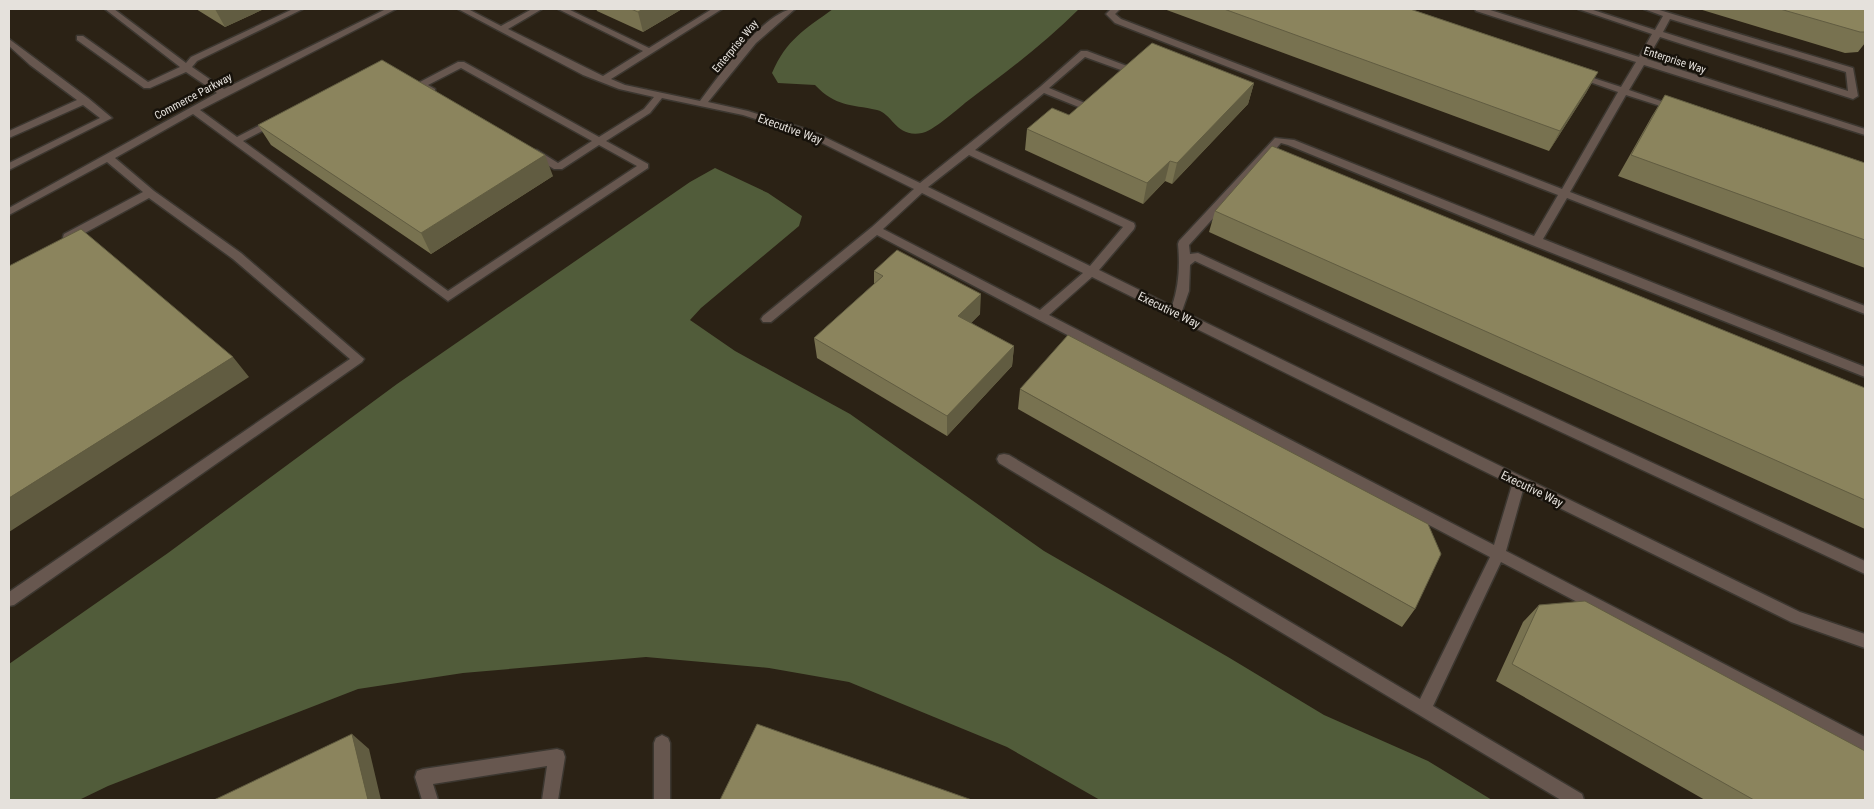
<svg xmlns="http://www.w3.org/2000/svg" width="1874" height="809" viewBox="0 0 1874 809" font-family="'Roboto Condensed',sans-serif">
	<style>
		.built { fill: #2b2215 }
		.water { fill: #515c3a }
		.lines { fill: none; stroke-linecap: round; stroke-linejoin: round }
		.minor-casing { stroke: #3c3730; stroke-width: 3 }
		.minor { fill: #67574f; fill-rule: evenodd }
		.wall { fill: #787250 }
		.shaded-wall { fill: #615c41 }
		.building { fill: #8b845d; stroke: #615c41 }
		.labels { text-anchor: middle; stroke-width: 5; stroke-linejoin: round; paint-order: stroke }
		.far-street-label { font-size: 11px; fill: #e5e1dc; stroke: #17120b }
		.street-label { font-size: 12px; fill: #e5e1dc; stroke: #17120b }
	</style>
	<rect width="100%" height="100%" fill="#211b14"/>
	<!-- built -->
	<path class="built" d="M9,9H1865V800H9Z"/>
	<!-- water -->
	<path class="water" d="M833,9H1079C1044,44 1005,73 965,103C957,110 931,132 922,133C896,138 893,114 877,110C850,104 836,107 815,85L778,83L772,73C787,39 804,30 833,9Z
		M715,168L768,193L802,216L799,226L701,308L690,320L735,351L850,414L1044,551L1228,657L1324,715L1428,761L1492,800H1100L1007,747L849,682L769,668L646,657L463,673L358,689L108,786L79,800H9V664L168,553L397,384L690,182Z"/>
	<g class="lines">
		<defs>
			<path id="minor" d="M105,9H114L186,63L191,57L293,9H303L197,61L192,67L224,89L386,9H396L200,110L237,137L272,119H278V123L243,141L448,291L637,166L599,145L562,169H554L529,154V150H537L558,163L592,141L461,68L428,85L435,89V93H429L418,87V83L458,62H464L599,137L644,109L654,97L619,89L583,75L458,9H468L501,26L532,9H542L508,29L603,76L643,51L558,9H568L649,48L712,9H722L611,79L625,85L700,101C718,77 765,9 795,9L756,43L708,102L748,111L812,131L920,183L1040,87L1081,51H1087L1135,69L1137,71L1132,74L1085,57L1049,88L1092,106V110H1086L1044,93L975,150L1134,223L1135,226L1134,229L1099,270L1172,306C1179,285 1180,266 1178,244L1179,241L1275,138L1294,140L1534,236L1558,195L1115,23L1106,14L1111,9H1120L1115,14L1121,19L1562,189L1618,92L1573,76L1578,73L1621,87L1636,62L1476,11L1475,9H1487L1639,57L1652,34L1578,9H1590L1655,30L1663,16L1644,9H1656L1853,68L1858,96L1853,99L1660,37L1647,59L1865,129V135L1644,65L1629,90L1681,108L1676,111L1626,95L1570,192L1865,306V314L1567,198L1543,239L1865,367V377L1532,245L1288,145L1281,143L1189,245L1190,254L1198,253L1865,561V574L1195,261L1190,265L1189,291L1182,311L1800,612L1865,634V648L1791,622L1523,490L1506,551L1865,737V753L1501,562L1433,706L1582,794L1584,800H1561L999,463L997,459L999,455L1004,454L1009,455L1420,699L1490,557L877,235L771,322H763L761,319L763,316L872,227L914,189L806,135L743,115L662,98L650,113L606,141L648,164V168L448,301L193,114L115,158L154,191L241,253L364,359L362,362L14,605L9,606V592L350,359L233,259L149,198L72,240H64L63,237L64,234L143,192L107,162L9,215V208L217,93L186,72L150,88H144L77,40V36H83L148,82L180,67ZM1670,19L1846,72L1848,91L1663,32ZM969,155L1123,227L1090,266L928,187ZM922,193L1083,273L1040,310L883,229ZM1092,277L1512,485L1494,545L1049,315Z
				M9,39L88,98L112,118L9,170V163L100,118L83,105L9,138V131L77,100L30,65L9,46Z
				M662,735L668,738L670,743V800H654V743L656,738Z
				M557,749L563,751L565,757L558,800H542L547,766L433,784L438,800H422L415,777L417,771L423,769Z"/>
		</defs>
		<!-- minor casing -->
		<use href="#minor" class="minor-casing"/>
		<!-- minor -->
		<use href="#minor" class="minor"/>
	</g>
	<!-- wall -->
	<path class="wall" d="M196,9H264L225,27Z
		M596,9H682L643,32L597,11Z
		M1164,9H1410L1598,72L1586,93L1549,151Z
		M1699,9H1865V43L1858,52L1845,53Z
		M1254,83L1248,104L1172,184L1165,181L1143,204L1025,150L1027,129L1069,115Z
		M1665,95L1865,163V268L1618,176L1652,116Z
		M258,125L553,176L431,254L271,145Z
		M1215,211L1865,388V529L1209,232Z
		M874,271L980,314L971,323L1014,346L1012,366L947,436L817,358L814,338L874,284Z
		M1020,389L1415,609L1402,627L1018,409Z
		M1539,605L1865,800H1705L1496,681L1523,622Z"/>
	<!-- shaded-wall -->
	<path class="shaded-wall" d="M215,9H264L225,27Z
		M643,9H682L643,32L638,12Z
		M1598,72L1586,93L1549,151L1560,131Z
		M1254,83L1248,104L1172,184L1177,163Z
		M545,155L553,176L431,254L421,233Z
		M1170,161L1165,181L1143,204L1147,183Z
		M981,294L980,314L958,336V316Z
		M1014,346L1012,366L947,436V416Z
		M233,357L249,377L9,532V498Z
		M352,734L369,749L381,800H368Z"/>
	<!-- building -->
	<path class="building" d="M631,9H643L638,12Z
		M1224,9H1410L1598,72L1560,131Z
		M1780,9H1865V32H1860Z
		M1152,43L1254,83L1177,163L1170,161L1147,183L1027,129L1052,108L1069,115Z
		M382,60L545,155L421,233L258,125Z
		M1665,95L1865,163V240L1631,155Z
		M1272,146L1865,388V500L1215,211Z
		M81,229L233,357L9,498V266Z
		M897,250L981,294L958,316L1014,346L947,416L814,338L883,276L874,271Z
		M1068,335L1428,524L1441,554L1415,609L1020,389Z
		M1585,601L1865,751V800H1754L1512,664L1539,605Z
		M757,724L972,800H720Z
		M352,734L368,800H214Z"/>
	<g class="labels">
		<!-- far-street labels -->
		<g class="far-street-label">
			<text transform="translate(735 46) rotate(-50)" y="4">Enterprise Way</text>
			<text transform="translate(1675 60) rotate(18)" y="4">Enterprise Way</text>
			<text transform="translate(193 96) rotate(-28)" y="4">Commerce Parkway</text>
		</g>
		<!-- street labels -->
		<g class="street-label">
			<text transform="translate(790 129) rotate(20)" y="4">Executive Way</text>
			<text transform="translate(1169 310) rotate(26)" y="4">Executive Way</text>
			<text transform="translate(1532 489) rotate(26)" y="4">Executive Way</text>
		</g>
	</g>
	<!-- border -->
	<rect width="1874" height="809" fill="none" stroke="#e5e1dc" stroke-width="20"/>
</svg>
